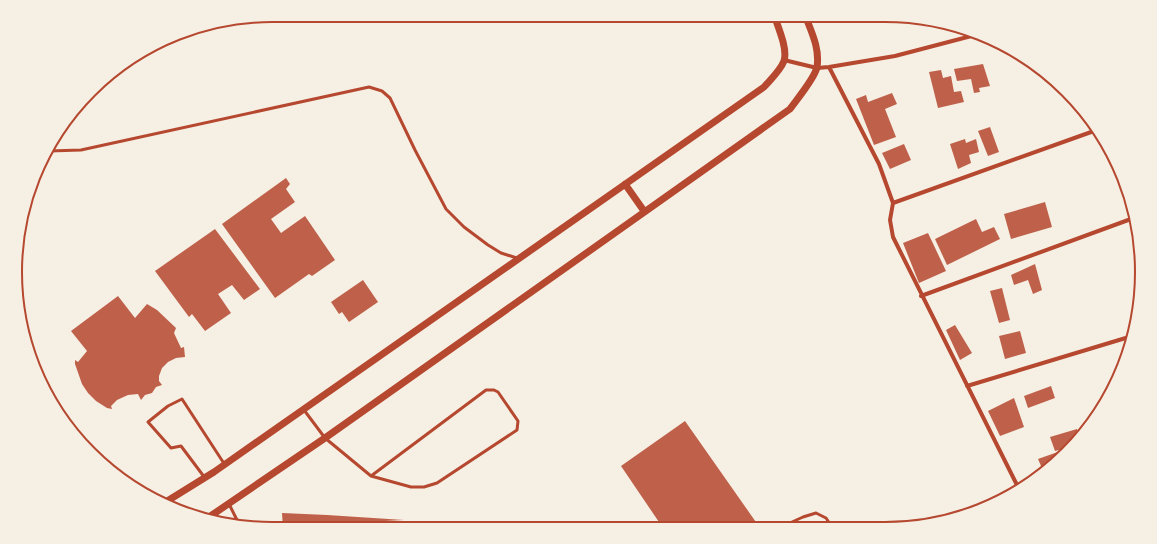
<svg xmlns="http://www.w3.org/2000/svg" width="1157" height="544" viewBox="0 0 1157 544" font-family="Rubik,sans-serif">
	<style>
		.building { fill: #bf614a }
		.lines { fill: none; stroke-linecap: round; stroke-linejoin: round }
		.service { stroke: #b5482f; stroke-width: 3 }
		.minor { stroke: #b5482f; stroke-width: 4 }
		.tertiary { stroke: #b5482f; stroke-width: 7 }
		.rim { fill: none; stroke: #b5482f; stroke-width: 2 }
	</style>
	<rect width="100%" height="100%" fill="#f6efe4"/>
	<!-- building -->
	<path class="building" d="M983,64L990,86L979,88L980,92L974,93L971,79L957,81L954,69Z
		M941,70L943,78L951,76L954,92L961,91L964,102L938,108L929,72Z
		M892,93L897,104L885,109L896,137L874,145L856,99L866,95L868,102Z
		M990,127L999,152L988,156L978,131Z
		M965,139L966,143L976,139L979,152L969,155L971,163L958,169L950,144Z
		M904,144L911,160L890,169L882,153Z
		M286,178L290,184L286,189L295,202L271,219L281,233L305,216L335,260L312,276L309,274L275,298L222,224Z
		M1045,202L1052,227L1011,239L1004,214Z
		M976,219L982,232L994,227L1000,239L947,265L935,239Z
		M215,229L260,289L244,300L232,285L218,294L231,313L205,331L192,314L189,317L155,271Z
		M928,233L946,271L919,283L903,243Z
		M1035,264L1042,290L1033,294L1028,280L1014,285L1011,275Z
		M363,280L378,302L349,322L342,312L339,314L331,302Z
		M1002,288L1010,320L999,323L990,291Z
		M118,296L135,318L147,304L157,310L176,328L174,333L181,348L184,347L185,357L176,358L168,362L162,368L159,376V381L162,385L156,387L152,393L145,395L141,400L138,394L128,395L117,400L111,406L112,409L107,408L96,401L88,393L82,384L75,364V360L78,362L87,351L71,331Z
		M955,325L972,353L960,360L946,330Z
		M1020,331L1026,353L1005,359L999,336Z
		M1051,386L1055,398L1028,408L1024,396Z
		M1014,398L1024,427L1000,436L988,411Z
		M685,421L758,525L755,527L663,528L621,466Z
		M1077,429L1080,438L1071,447L1055,451L1050,437Z
		M1069,448L1044,473L1038,459Z
		M282,513L327,515L404,520L328,524V529H283Z"/>
	<g class="lines">
		<!-- service -->
		<path class="service" d="M49,151L81,150L369,87L382,91L390,98L415,150L446,209L464,227L488,245L501,253L517,258
			M304,410L325,438L371,476L411,487H424L437,483L517,430L518,421L498,392L494,390H486L371,476
			M205,478L181,446L171,448L148,422L168,406L182,399L225,465
			M229,504L238,522
			M781,527L803,517L816,513L826,518L832,527"/>
		<!-- minor -->
		<path class="minor" d="M784,60L817,68L829,67L895,56L979,34
			M829,67L879,164L893,203L890,220L893,237L1019,489
			M893,203L1094,131
			M921,296L1131,219
			M967,386L1129,337"/>
		<!-- tertiary -->
		<path class="tertiary" d="M625,184L644,211
			M164,503L214,472L764,87C771,79 780,71 784,61C788,49 778,27 774,15
			M209,517L325,438L790,109C797,99 815,78 817,67C820,48 811,31 805,15"/>
	</g>
	<!-- crop -->
	<path d="M0 0H1157V544H0ZM272 22H885A250 250 0 0 1 1135 272V272A250 250 0 0 1 885 522H272A250 250 0 0 1 22 272V272A250 250 0 0 1 272 22Z" fill="#f6efe4" fill-rule="evenodd"/>
	<path class="rim" d="M272 22H885A250 250 0 0 1 1135 272V272A250 250 0 0 1 885 522H272A250 250 0 0 1 22 272V272A250 250 0 0 1 272 22Z"/>
</svg>
